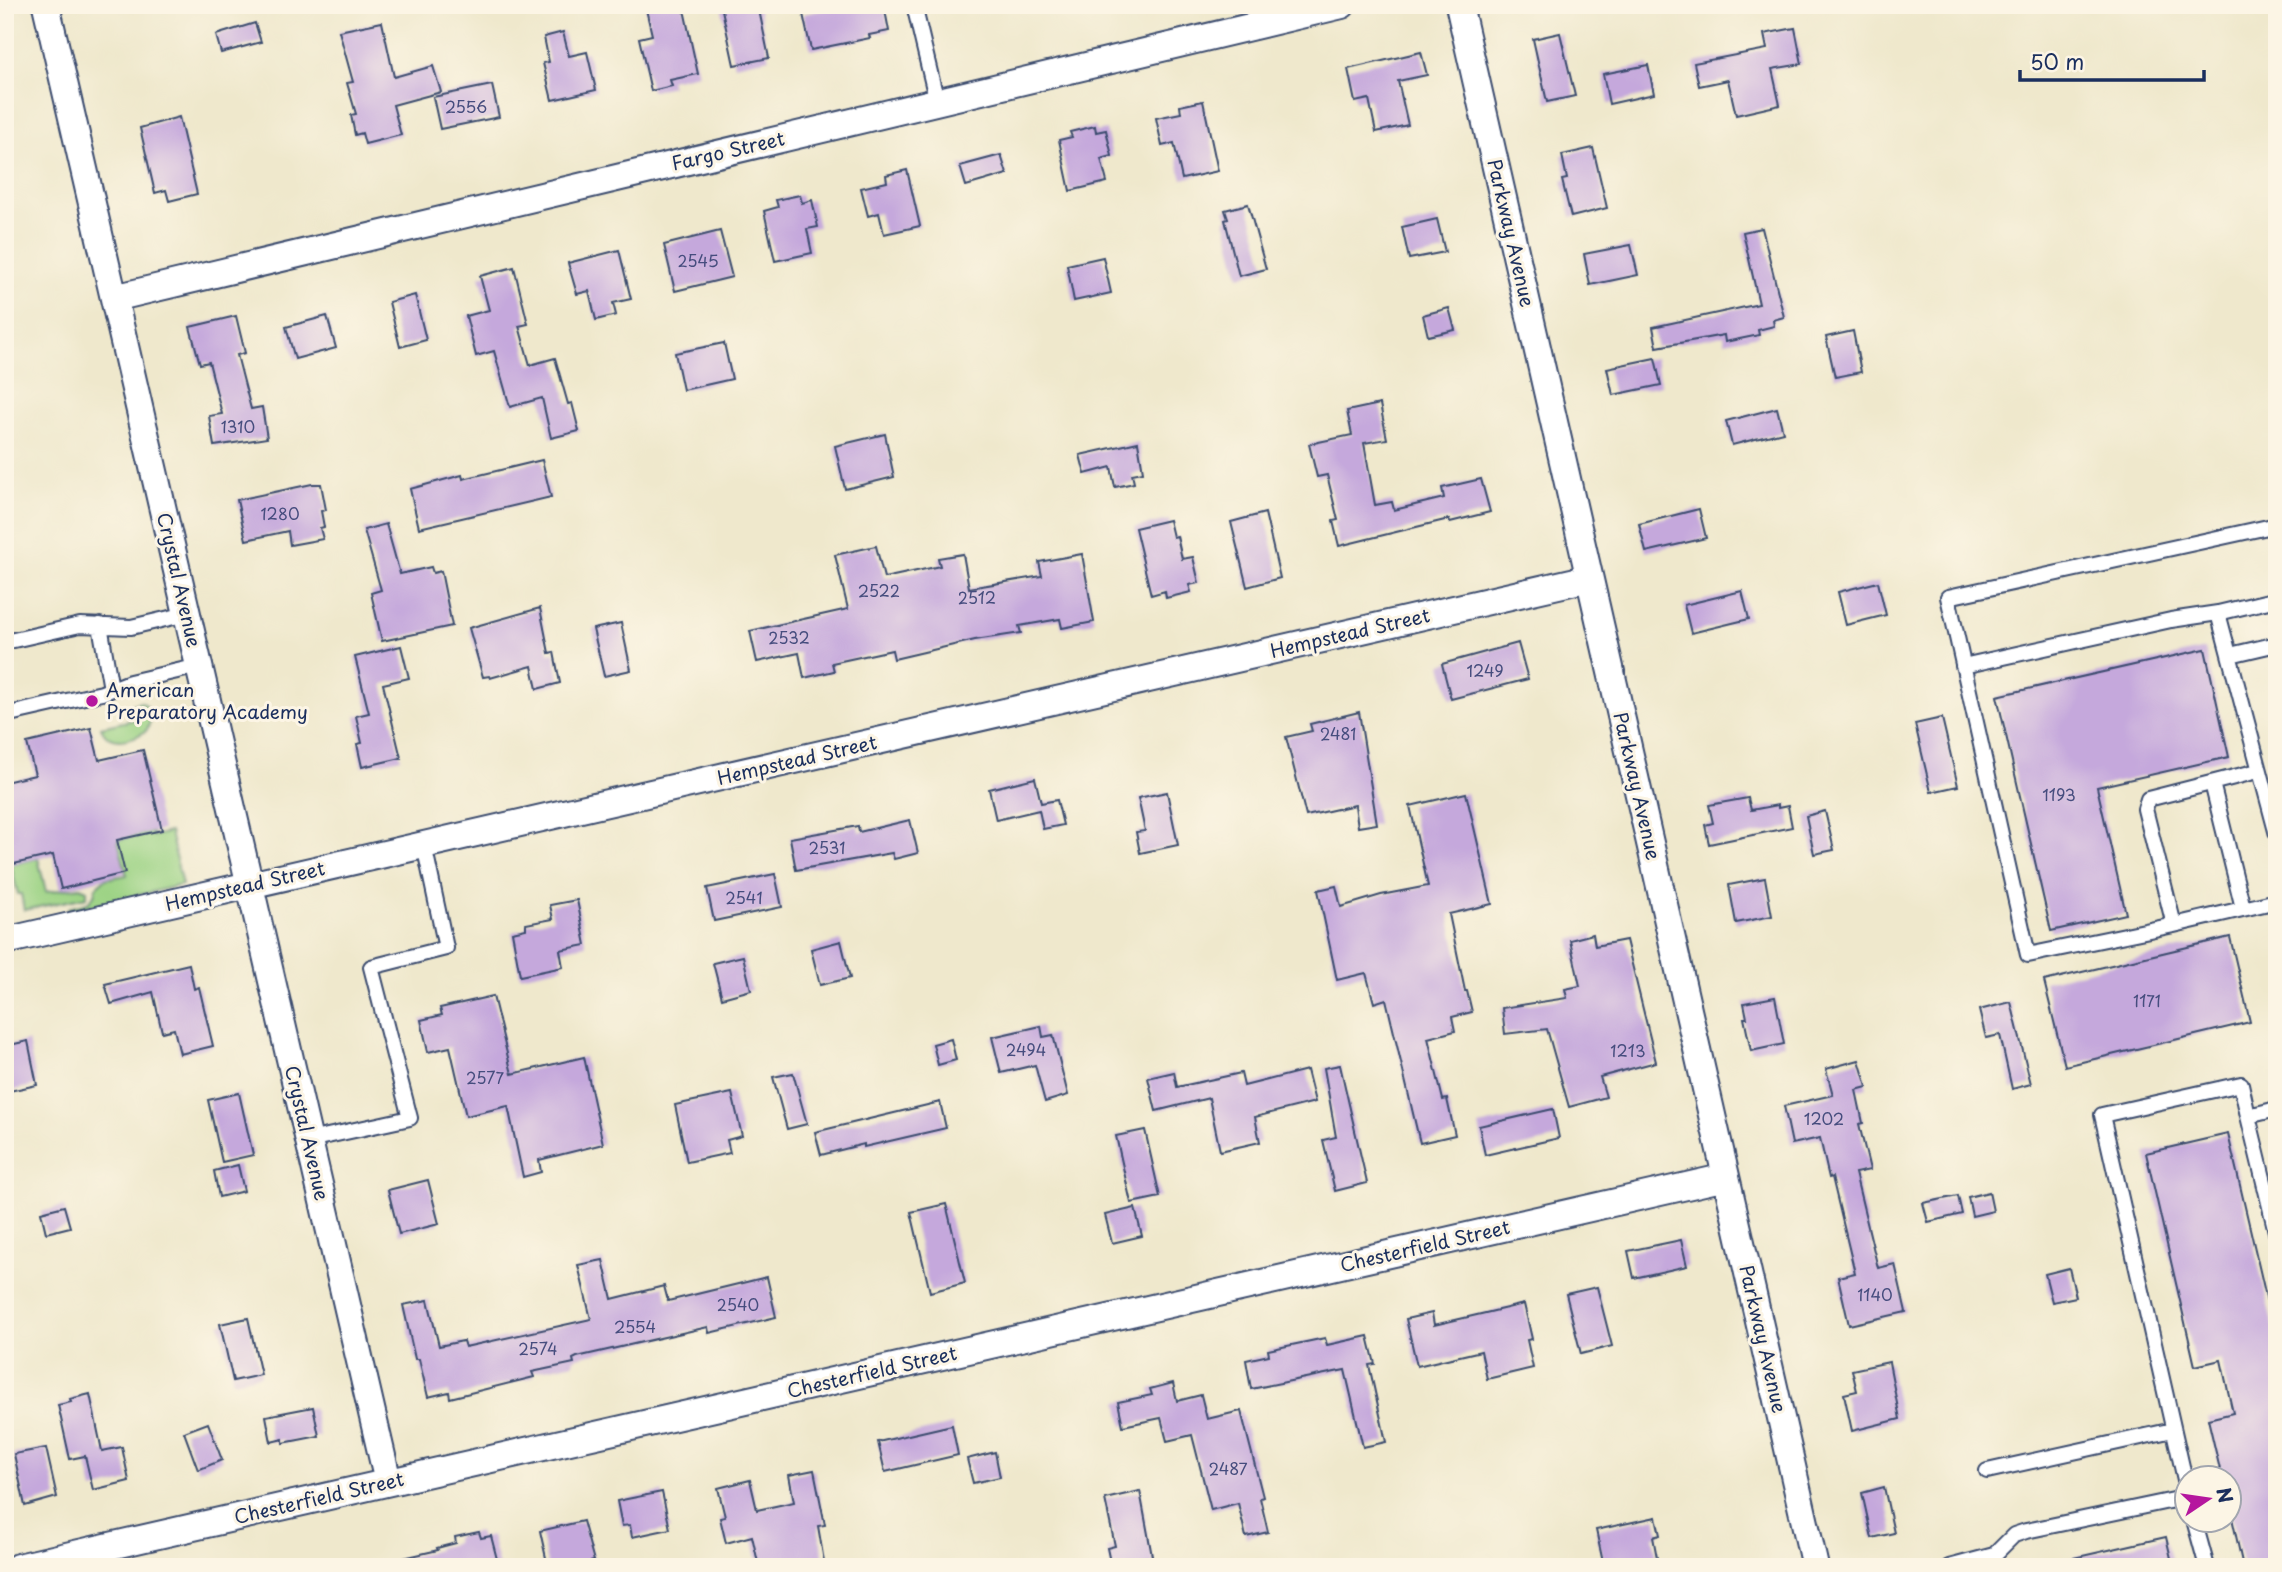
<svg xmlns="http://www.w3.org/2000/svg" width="2282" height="1572" viewBox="0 0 2282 1572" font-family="'Playpen Sans',sans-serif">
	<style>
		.green { fill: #9dd385; stroke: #5c8172; stroke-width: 2 }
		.building { fill: #c5a8dc }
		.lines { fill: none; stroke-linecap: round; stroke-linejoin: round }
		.service-casing { stroke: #3b4b6e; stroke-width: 18 }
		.minor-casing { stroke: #3b4b6e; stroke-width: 30 }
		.service { stroke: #fff; stroke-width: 14 }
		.minor { stroke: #fff; stroke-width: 26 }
		.poi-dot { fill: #b5179e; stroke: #fcf5e5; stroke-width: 2.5 }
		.labels { text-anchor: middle; stroke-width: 6; stroke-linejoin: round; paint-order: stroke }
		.number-label { font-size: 16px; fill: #464d7e }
		.street-label { font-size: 19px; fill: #1b2f5e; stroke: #fcf5e5 }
		.poi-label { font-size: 19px; fill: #1b2f5e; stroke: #fcf5e5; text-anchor: start }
	</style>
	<rect width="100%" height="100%" fill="#fcf5e5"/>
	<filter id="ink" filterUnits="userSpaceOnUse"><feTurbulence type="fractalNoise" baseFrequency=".0143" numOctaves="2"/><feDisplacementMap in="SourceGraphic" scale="14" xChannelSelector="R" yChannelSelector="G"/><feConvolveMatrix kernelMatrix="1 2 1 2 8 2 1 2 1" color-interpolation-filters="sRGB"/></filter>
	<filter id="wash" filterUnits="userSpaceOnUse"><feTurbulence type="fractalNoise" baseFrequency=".00686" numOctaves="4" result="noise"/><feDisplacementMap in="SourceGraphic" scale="28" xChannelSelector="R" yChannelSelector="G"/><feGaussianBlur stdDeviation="1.57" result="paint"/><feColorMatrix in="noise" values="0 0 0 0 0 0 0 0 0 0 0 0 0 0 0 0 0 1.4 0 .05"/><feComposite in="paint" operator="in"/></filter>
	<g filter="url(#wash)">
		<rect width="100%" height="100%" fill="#efe8cc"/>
		<!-- green -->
		<path class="green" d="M141,702C153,708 152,721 146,731C132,740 109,747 101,727L137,719L133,704Z
			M152,832L153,836L170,832L182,885L69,911L68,908L88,903L94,895L96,887L105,879L127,875L117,840Z
			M38,858L46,892L80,887L87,890V897L24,910L21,894H18L11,865Z"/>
		<g id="blocks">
			<!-- building -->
			<path class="building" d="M645,5H683L698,74L670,80L672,86L651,91L639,38L652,35Z
				M721,5H758L769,58L734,65Z
				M847,5H884L889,31L869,35L870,38L811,50L803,14Z
				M382,22L394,77L433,66L441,92L393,105L401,135L365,144L362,133L355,135L351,115L356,114L347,83L353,82L339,31Z
				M255,23L261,42L221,53L216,35Z
				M1795,28L1802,64L1772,69L1780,105L1736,115L1728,80L1699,86L1694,63L1767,49L1764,34Z
				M563,32L569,56L587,52L596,90L552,100L543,63L549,62L544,37Z
				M1560,33L1575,96L1547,102L1533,39Z
				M1421,52L1427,75L1398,81L1408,125L1376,132L1369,99L1355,102L1348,69Z
				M1648,65L1654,94L1609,104L1603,74Z
				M492,85L499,117L440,129L433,97Z
				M1203,101L1218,171L1182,179L1174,143L1162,146L1156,118L1181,113L1180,106Z
				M179,117L197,194L169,201L166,190L155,193L140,128Z
				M1095,126L1096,132L1106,130L1112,156L1101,159L1107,182L1070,191L1059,140L1072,137L1070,132Z
				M1593,148L1607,208L1571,217L1562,180L1567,179L1562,155Z
				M1001,155L1007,174L966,186L960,166Z
				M907,170L920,226L884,234L879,213L868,216L861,188L887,182L886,175Z
				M800,195L802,203L812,200L818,227L807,229L812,253L775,261L764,211L778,207L776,200Z
				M1248,204L1266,269L1239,276L1225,220L1228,219L1225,210Z
				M1437,219L1445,252L1409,259L1402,227Z
				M1762,228L1784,317L1773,320L1774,326L1758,330L1759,335L1725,342L1724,335L1657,347L1653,327L1759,304L1743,232Z
				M720,231L732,277L675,291L664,245Z
				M1631,245L1638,275L1590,285L1584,254Z
				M619,250L631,299L613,303L616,315L596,320L589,291L577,294L568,263Z
				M1103,257L1111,293L1074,301L1067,265Z
				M514,267L528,324L519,326L530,365L555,358L568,404L572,403L579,431L551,438L542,398L510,407L494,351L476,356L466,316L489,310L480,276Z
				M415,295L426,340L400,347L389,302Z
				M1449,308L1455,330L1428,336L1423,315Z
				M236,316L245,353L237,355L251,409L262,407L267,438L214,446L209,416L222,414L209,362L200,364L190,327Z
				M327,316L336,348L295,359L286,327Z
				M1853,331L1861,372L1835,377L1826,337Z
				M724,343L732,379L683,390L675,353Z
				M1655,358L1661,385L1613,395L1607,368Z
				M1380,404L1387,439L1364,443L1375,505L1392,502L1394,510L1444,498L1442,488L1481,479L1490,512L1450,522L1449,519L1339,546L1333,521L1338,520L1327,475L1317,477L1309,444L1352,435L1347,411Z
				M1777,408L1783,432L1732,445L1726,421Z
				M885,434L894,477L845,489L835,446Z
				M1138,442L1143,472L1132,474L1134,483L1115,487L1111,467L1085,474L1080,455Z
				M542,460L551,497L419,528L410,489L462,475L463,479Z
				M312,484H321L326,510L321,511L324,527L320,528L323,539L290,545L288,531L246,540L237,500Z
				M1699,509L1706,538L1646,552L1639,524Z
				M1265,513L1280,578L1247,587L1231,522Z
				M1169,520L1173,537L1177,536L1182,559L1193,557L1199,583L1189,585L1191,592L1166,598L1165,591L1151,595L1135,528Z
				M386,524L400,574L431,567L433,573L441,571L452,626L382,641L371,593L381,590L364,530Z
				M876,546L884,578L940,566L938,558L963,554L969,588L1042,576L1039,562L1082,554L1094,622L1062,628L1060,619L1019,626L1021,633L975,640L894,659L892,650L832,663L834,671L804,678L799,653L757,662L750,631L848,609L835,555Z
				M1878,582L1886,615L1846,625L1838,592Z
				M1742,591L1749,619L1691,633L1684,605Z
				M540,608L549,653L554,652L560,683L537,689L532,666L490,678L489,676L483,677L469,628Z
				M621,623L631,670L604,676L593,629Z
				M1518,643L1528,679L1451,699L1442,664Z
				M401,646L409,678L383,684L401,758L362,767L357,744L362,743L356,716L369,713L355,657Z
				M2205,649L2229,757L2097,787L2126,914L2051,931L1997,696Z
				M1359,712L1377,824L1358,827L1355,805L1306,816L1286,737L1312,731L1310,724Z
				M1942,718L1958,786L1931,792L1915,724Z
				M91,728L99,760L143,750L162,830L117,840L125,873L61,889L53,855L5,866V782L35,775L27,743Z
				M1035,778L1041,803L1057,800L1063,825L1043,829L1039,810L996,820L989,789Z
				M1167,792L1178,845L1140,853L1136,832L1145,831L1138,798Z
				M1466,793L1492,904L1449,914L1465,991H1467L1472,1012L1452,1017L1455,1031L1428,1038L1443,1100L1447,1099L1455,1135L1420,1143L1386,999L1374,1003L1366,973L1337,980L1318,890L1336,886L1341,907L1381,895L1428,886L1410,806Z
				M1748,798L1751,810L1778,805V808L1788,806L1792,827L1709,844L1705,825L1713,823L1709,805Z
				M1825,811L1834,850L1814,854L1806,816Z
				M910,820L918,853L894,859L892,853L796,870L790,838L858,826L859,832Z
				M775,874L782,907L714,921L707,888Z
				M1765,878L1772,916L1736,923L1729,885Z
				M577,900L586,945L560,950L563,967L520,976L512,932L526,929V924L553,919L550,905Z
				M1593,934L1595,946L1626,940L1656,1062L1600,1077L1606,1097L1569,1107L1547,1029L1505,1034L1502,1008L1567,998L1565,989L1580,986L1570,940Z
				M2230,937L2250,1022L2065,1066L2044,981Z
				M841,941L850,978L820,985L811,949Z
				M743,956L751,990L722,998L713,963Z
				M189,964L194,989L199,987L213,1046L180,1054L174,1029L162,1032L153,992L111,1004L105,984Z
				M493,996L512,1074L584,1057L603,1144L539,1160L541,1172L523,1177L508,1106L466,1116L450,1047L428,1052L421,1020L442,1015L440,1008Z
				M1775,997L1784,1044L1751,1051L1744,1018H1747L1744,1003Z
				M2011,1002L2031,1084L2012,1089L2000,1035L1986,1038L1979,1010Z
				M1041,1026L1043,1037L1053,1035L1068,1095L1045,1102L1035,1065L1001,1073L992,1037Z
				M951,1039L956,1060L938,1065L933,1044Z
				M28,1041L37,1085L5,1092V1046Z
				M1859,1060L1867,1087L1856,1090L1863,1123L1859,1124L1870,1170L1855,1173L1878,1268L1895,1264L1906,1312L1849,1325L1838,1277L1855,1273L1832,1177L1829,1178L1820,1138L1792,1144L1784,1106L1833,1095L1826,1069Z
				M1340,1065L1367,1183L1335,1191L1323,1140L1336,1137L1324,1068Z
				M1307,1070L1315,1102L1255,1117L1260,1142L1220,1151L1209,1098L1156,1111L1148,1078L1174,1072L1177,1087L1241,1073L1244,1086Z
				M793,1073L807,1124L787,1129L773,1077Z
				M239,1093L253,1155L222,1162L208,1100Z
				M732,1093L742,1136L727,1140L730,1153L687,1162L675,1105Z
				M940,1102L946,1128L864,1147V1144L821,1155L815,1132Z
				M1553,1109L1559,1138L1485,1155L1479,1126Z
				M1145,1130L1160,1197L1131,1203L1116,1136Z
				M2228,1134L2277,1344V1567H2243L2230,1509V1478H2222L2208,1419L2233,1413L2221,1360L2195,1366L2146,1153Z
				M238,1165L244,1191L219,1197L214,1171Z
				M428,1180L439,1224L399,1234L388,1190Z
				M1989,1192L1993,1211L1972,1216L1968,1197Z
				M1958,1196L1962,1214L1928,1222L1923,1203Z
				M946,1204L965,1283L930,1292L911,1212Z
				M64,1206L70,1227L46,1233L41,1212Z
				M1135,1208L1142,1236L1112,1243L1105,1215Z
				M1681,1240L1687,1266L1634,1278L1628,1251Z
				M603,1260L612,1299L664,1286L668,1301L767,1277L776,1317L709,1333L708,1327L577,1357L573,1359L574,1363L532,1372L534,1377L450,1398L449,1392L428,1397L419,1359H415L403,1305L428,1300L439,1346L463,1341L465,1347L591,1319L578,1265Z
				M2069,1268L2076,1297L2052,1302L2045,1274Z
				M1597,1287L1612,1346L1581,1354L1566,1294Z
				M1524,1304L1532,1339L1527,1340L1533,1368L1487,1379L1481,1351L1417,1366L1406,1319L1432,1313L1434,1325Z
				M248,1318L261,1375L233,1381L220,1324Z
				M1368,1336L1375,1364L1369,1365L1386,1442L1363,1447L1345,1370L1251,1389L1246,1360L1269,1355L1268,1350L1325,1338L1327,1345Z
				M1889,1362L1900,1419L1852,1431L1844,1394L1857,1391L1852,1370Z
				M1173,1383L1177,1401L1201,1395L1207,1419L1241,1411L1263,1497L1260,1498L1268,1532L1246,1537L1238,1503L1211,1510L1192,1435L1167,1441L1161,1418L1123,1426L1118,1402L1152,1395L1150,1389Z
				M90,1394L102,1451L122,1447L129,1481L93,1490L85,1456L70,1459L58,1405L71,1402L70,1399Z
				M313,1407L319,1436L283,1443V1439L271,1442L266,1416Z
				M208,1423L222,1460L198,1470L184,1432Z
				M952,1425L958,1455L885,1472L878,1442Z
				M46,1448L57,1497L25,1506L14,1454Z
				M995,1452L1000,1477L973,1483L967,1459Z
				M814,1470L825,1525L818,1526L825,1567H759L752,1536L726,1543L720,1518L725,1517L718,1488L750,1480L757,1510L794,1502L789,1475Z
				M1884,1487L1894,1533L1872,1538L1862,1493Z
				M1140,1491L1154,1567H1111L1107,1548L1115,1546L1105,1499Z
				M662,1492L670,1529L632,1537L630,1525L622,1526L617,1501Z
				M1656,1517L1660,1535L1653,1537L1658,1563L1641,1567H1604L1596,1530Z
				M583,1521L594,1561L570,1567H548L540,1531Z
				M479,1532L481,1538L491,1536L499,1567H400L399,1559L438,1550L437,1548L456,1543L455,1537Z
				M2166,1537L2173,1567H2070L2069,1559Z"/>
		</g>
	</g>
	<g filter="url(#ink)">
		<use href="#blocks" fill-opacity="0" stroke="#3b4b6e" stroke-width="2"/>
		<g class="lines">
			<defs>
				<path id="service" d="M914,5L937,102
					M2277,599L2218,613L2277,835
					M100,625L111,689
					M5,642L80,625L131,627L187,614
					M2230,655L2277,644
					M1963,666L2171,620L2218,613
					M5,715L102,693L130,682L199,666
					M2258,771L2148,799L2145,809L2174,925L2277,901
					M2212,783L2243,908
					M2174,925L2028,955L1948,597L2277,525
					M2277,1109L2248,1116L2277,1236
					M309,1140L410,1118L371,967L446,948L424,845
					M1987,1471L2173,1430
					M2188,1493L2102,1115L2241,1084L2248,1116
					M2194,1520L2207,1567
					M1949,1567L1994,1555L2014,1535L2026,1531L2188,1497"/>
				<path id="minor" d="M46,5L388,1482
					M1459,5L1815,1567
					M114,298L1342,5
					M5,941L1589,578
					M18,1567L1726,1177"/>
			</defs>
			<!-- service casing -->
			<use href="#service" class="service-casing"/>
			<!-- minor casing -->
			<use href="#minor" class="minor-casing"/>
			<!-- service -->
			<use href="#service" class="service"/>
			<!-- minor -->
			<use href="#minor" class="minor"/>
		</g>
	</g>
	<!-- markers -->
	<circle class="poi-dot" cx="92" cy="701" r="7"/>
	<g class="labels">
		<!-- number labels -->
		<g class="number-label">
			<text x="466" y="113">2556</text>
			<text x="698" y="267">2545</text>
			<text x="238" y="433">1310</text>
			<text x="280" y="520">1280</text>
			<text x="879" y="597">2522</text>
			<text x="977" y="604">2512</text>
			<text x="789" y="644">2532</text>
			<text x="1485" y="677">1249</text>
			<text x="1338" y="740">2481</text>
			<text x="2059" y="801">1193</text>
			<text x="827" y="854">2531</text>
			<text x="744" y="904">2541</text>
			<text x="2147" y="1007">1171</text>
			<text x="1026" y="1056">2494</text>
			<text x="1628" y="1057">1213</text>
			<text x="485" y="1084">2577</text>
			<text x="1824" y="1125">1202</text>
			<text x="1875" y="1301">1140</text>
			<text x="738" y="1311">2540</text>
			<text x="635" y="1333">2554</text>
			<text x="538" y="1355">2574</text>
			<text x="1228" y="1475">2487</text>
		</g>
		<!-- street labels -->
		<g class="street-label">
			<text transform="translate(728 151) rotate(-13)" y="7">Fargo Street</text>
			<text transform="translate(1511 233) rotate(77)" y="7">Parkway Avenue</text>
			<text transform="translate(179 580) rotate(77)" y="7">Crystal Avenue</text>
			<text transform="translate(1350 633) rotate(-13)" y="7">Hempstead Street</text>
			<text transform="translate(797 760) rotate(-13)" y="7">Hempstead Street</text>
			<text transform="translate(1637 786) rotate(77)" y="7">Parkway Avenue</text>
			<text transform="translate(245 886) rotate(-13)" y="7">Hempstead Street</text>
			<text transform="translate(307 1133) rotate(77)" y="7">Crystal Avenue</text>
			<text transform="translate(1425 1246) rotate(-13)" y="7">Chesterfield Street</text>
			<text transform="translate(1763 1339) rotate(77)" y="7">Parkway Avenue</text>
			<text transform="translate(872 1372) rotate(-13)" y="7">Chesterfield Street</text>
			<text transform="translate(319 1498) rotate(-13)" y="7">Chesterfield Street</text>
		</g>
		<!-- poi labels -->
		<g class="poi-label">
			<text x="106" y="697">American<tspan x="106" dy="22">Preparatory Academy</tspan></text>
		</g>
	</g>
	<!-- margin -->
	<rect width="2282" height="1572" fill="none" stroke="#fcf5e5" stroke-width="28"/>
	<!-- north arrow -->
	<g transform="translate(2208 1499) rotate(77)"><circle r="33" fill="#fcf5e5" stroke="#a2a6af" stroke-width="2"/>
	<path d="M0-5L12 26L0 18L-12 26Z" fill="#b5179e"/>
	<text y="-10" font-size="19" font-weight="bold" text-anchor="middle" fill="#1b2f5e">N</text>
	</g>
	<!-- scale -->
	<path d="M2020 70v10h184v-10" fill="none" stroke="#1b2f5e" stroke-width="3.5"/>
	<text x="2030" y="70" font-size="21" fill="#1b2f5e" stroke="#fcf5e5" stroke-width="5" paint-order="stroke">50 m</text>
</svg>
